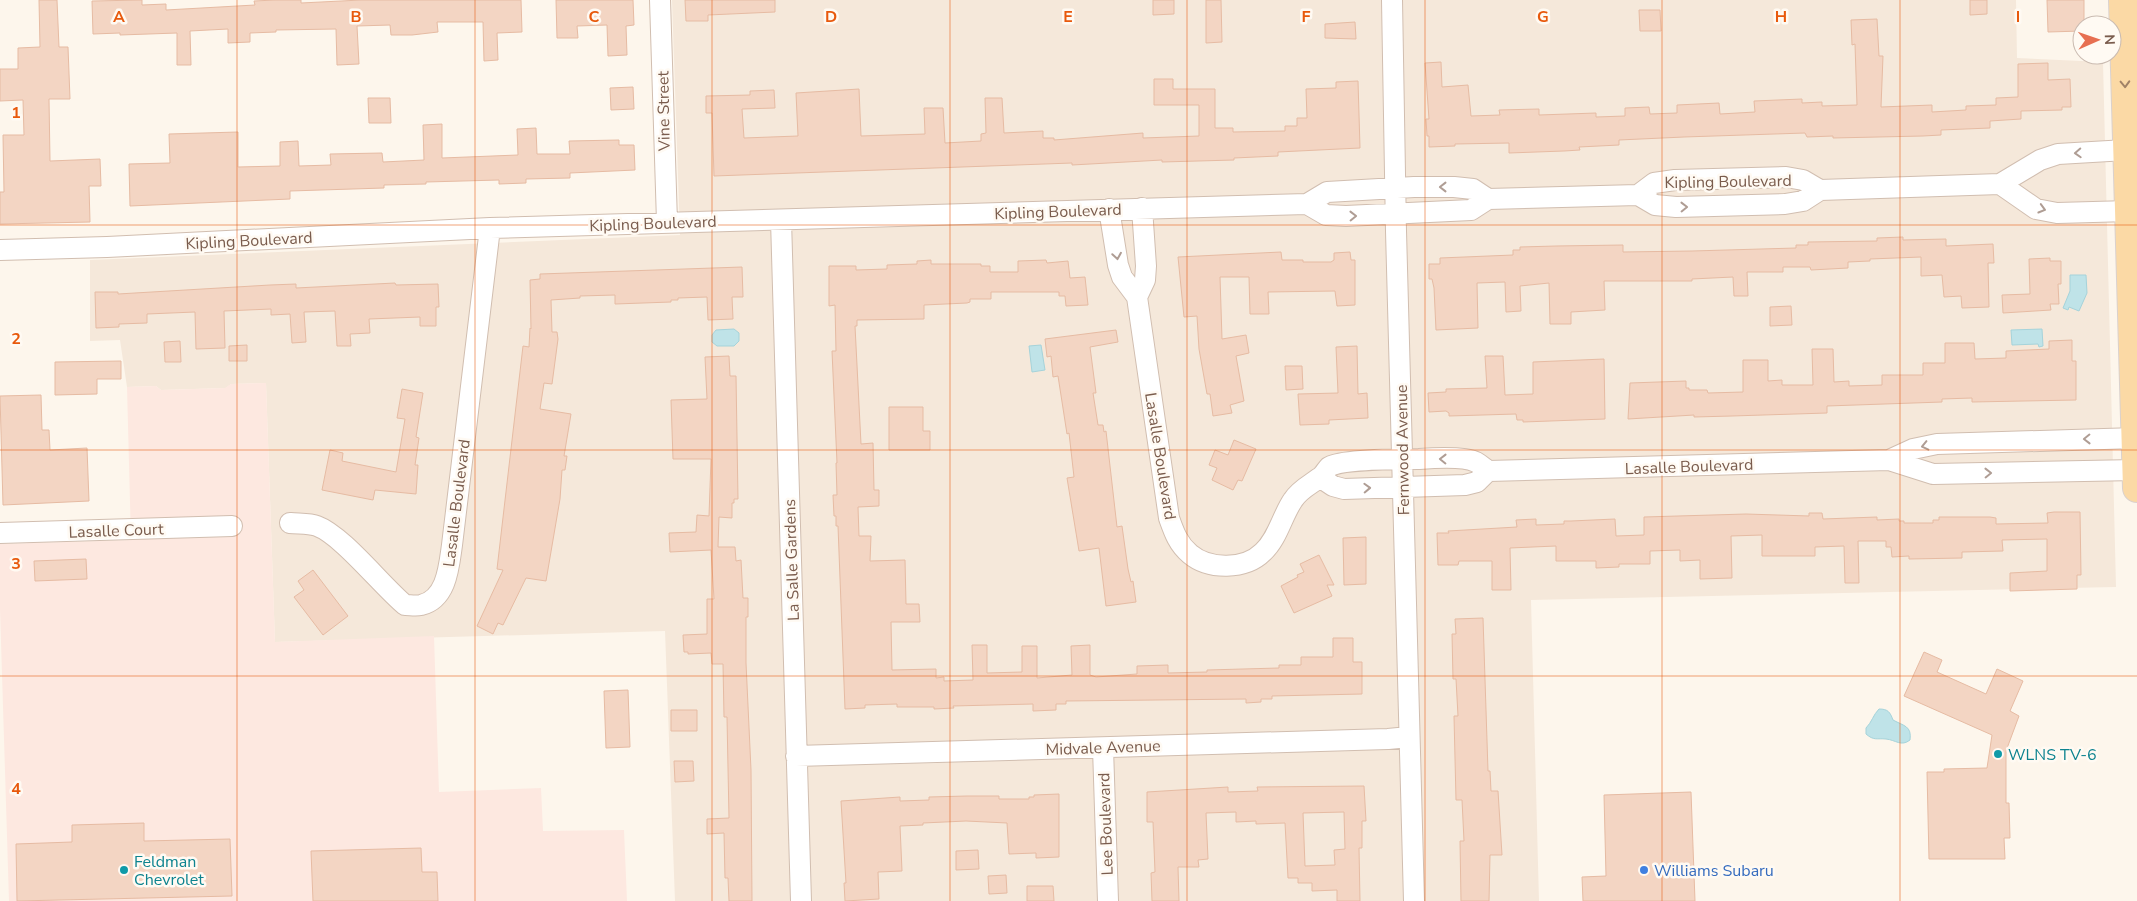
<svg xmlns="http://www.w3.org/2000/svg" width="2137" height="901" viewBox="0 0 2137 901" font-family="'Nunito Sans',sans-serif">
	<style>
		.residential { fill: #f5e8da }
		.commercial { fill: #fde8e0 }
		.water { fill: #bfe3e8; stroke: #a5d3da }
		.building { fill: #f3d5c3; stroke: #e6bba3; fill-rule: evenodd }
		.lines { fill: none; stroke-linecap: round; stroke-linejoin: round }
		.street-casing { stroke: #d1beb0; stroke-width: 22 }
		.primary-casing { stroke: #dad1cd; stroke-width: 30 }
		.street { stroke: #fff; stroke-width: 20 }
		.primary { stroke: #fbd9a5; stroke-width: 28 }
		.oneway { stroke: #a18267 }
		.oneway2 { stroke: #af9d94 }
		.grid { fill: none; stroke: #e8590c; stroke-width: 1; stroke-opacity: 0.55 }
		.culture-dot { fill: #0f9aa8; stroke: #fffaf3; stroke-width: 2 }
		.shop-dot { fill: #3f7fe0; stroke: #fffaf3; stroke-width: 2 }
		.labels { text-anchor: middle; stroke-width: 5; stroke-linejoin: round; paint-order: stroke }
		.street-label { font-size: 16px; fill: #7a5c4d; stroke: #fffaf3 }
		.culture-label { font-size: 16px; fill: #0d838f; stroke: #fffaf3; text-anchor: start }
		.shop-label { font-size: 16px; fill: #366cbe; stroke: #fffaf3; text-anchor: start }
		.grid-label { font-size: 16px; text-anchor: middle; font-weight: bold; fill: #e8590c; stroke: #fffaf3; stroke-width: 5; stroke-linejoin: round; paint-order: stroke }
	</style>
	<rect width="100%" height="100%" fill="#fdf6ec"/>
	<!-- residential -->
	<path class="residential" d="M672,0H2016L2017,58L2103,62L2116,587L1531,600L1539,901H675L665,631L275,642L266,383L231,384L226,388L161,390L156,386L127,387L120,340L90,341V260L680,235Z"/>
	<!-- commercial -->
	<path class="commercial" d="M266,383L275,642L434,636L439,792L541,788L543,831L624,830L627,901H9L0,609V544L131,540L127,387L156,386L161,390L225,388L231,384Z"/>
	<!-- water -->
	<path class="water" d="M2070,275H2086L2087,293L2079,311L2069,307L2068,310L2063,308L2070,291Z
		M734,329L739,333V341L734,346H717L712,342V335L716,330Z
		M2042,329L2043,346L2039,347L2038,344L2012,345L2011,330Z
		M1041,345L1045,370L1032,372L1029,346Z
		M1879,709C1888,709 1890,712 1893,720C1904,726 1912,726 1910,740C1901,747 1896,740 1886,739C1877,738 1874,741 1866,734V728C1872,722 1873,715 1879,709Z"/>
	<!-- building -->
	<path class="building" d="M39,0H57L59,47H68L70,99H49L50,161L100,159L101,186H89L90,222L0,224V192H4L3,135H24L23,100L0,101V69H18V48L40,47Z
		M142,0V5L166,4V10L255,5L254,1L275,0H301V3L361,0H521L522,32L497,33L498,60L484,61L483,22H437L438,32L412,35H391L390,25L357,26L359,64L337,65L336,29L276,30V32L250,33V42L228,43V29L190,31L191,65H177V33L120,35V33L93,34L92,1Z
		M556,0H633L634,25L626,26L627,55L608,56L607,25L577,26L578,38H557Z
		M685,0H775V12L708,15V21H686Z
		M1153,0H1174V14L1153,15Z
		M1206,0H1221L1222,42L1206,43Z
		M1970,0H1987V14L1970,15Z
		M2047,0H2084V25H2082V31L2048,32Z
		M1639,10H1660L1661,31H1640Z
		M1877,19L1879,56H1883L1881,107L1932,105V112L1966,110V106L1996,105V98L2018,97V64L2048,63V80L2070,79L2071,107H2062V110L2021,111V119L1990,121V128L1941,130V135L1923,136L1833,138V136L1807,137L1805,133L1684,137L1619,140V145L1579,147L1580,150L1564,151L1509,153V143L1455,144V146L1429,147V136H1427L1426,119H1429L1425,63L1441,62L1442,87L1468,85L1471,116L1500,115L1499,110L1539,109V115L1596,113V117L1625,116V108L1649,107L1650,114L1677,113V105L1719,103L1720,114L1755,112L1754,101L1802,99V103L1822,102V106L1857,105L1855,44L1852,45L1851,20Z
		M1355,22L1356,39L1325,38V24Z
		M1154,79H1173V89H1215V128H1233V132L1285,131V126H1297V118H1307L1306,89L1336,88V82L1358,81L1360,148L1278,152V156L1234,158V160L1162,162V160L1072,165V163L714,176L712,113H706V96L750,95V91L774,90L775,108L742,109L744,138L798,136L796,93L859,89L861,136L925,134L924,108H943L945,143L981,141V134L986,133L985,98H1002L1004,133L1043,131V138H1054V140L1143,133V138L1199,136V105H1154Z
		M633,87L634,109L611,110L610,88Z
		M368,98H390L391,123H369Z
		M442,124V158L518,155L517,129L536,128L537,154H570L569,141L619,140V145H634L635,170L570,173V178L526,179V183L499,184V180L426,182V184L384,185V188L290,191V199L130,206L129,164L170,163L169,134L238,132V167L280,166V142L298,141L299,166L331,165L330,154L382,153L383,162L424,160L423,125Z
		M1903,237V240L1946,239V246L1993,244L1994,263H1988L1989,307L1962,308L1961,296L1944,297L1942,275L1921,276V257L1870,259V261L1848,262V268L1811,270L1810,267H1783V272H1747L1748,296H1734L1733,277L1692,279V281H1604L1605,310L1571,312V324H1550L1549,283L1520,286L1521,311L1506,312L1505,282L1477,283L1478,328L1436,330L1434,288L1432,279H1429V264H1440V258L1513,255V250H1520V247L1556,246L1623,245V252L1692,251L1796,248V245H1808V242L1877,241V238Z
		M1281,252L1282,260H1303V262H1331L1334,260V253L1350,252L1351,260H1355V305L1337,306L1335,291L1268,292L1269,314H1250L1249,277H1220L1222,339L1246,335L1249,353L1236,356L1244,401L1230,405L1232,413L1213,416L1210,394H1207L1199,349L1197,316L1184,317L1178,257Z
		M2050,258V261H2061V284H2058L2059,304H2050L2051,310L2003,313L2002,295L2030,294L2029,259Z
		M931,260V264H981V266H990V272H1018V261L1046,260L1047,263L1068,261L1070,278L1085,277L1088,305L1066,306L1065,296H1059V292H991V299H970V302L967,303L924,305V319L857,320V326H855L861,444L873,443L874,490H879V506L858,507L859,536H871L870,561L905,560L906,604H919L920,622H891L892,670L936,669V678L944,677V681L973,680L972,645H987V673L1022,672V646H1037V678L1072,675L1071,646L1090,645V675L1096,677L1137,674V666L1168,665V673L1207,672V670L1279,668V665H1301V657H1333V638H1353V662H1362V694L1272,696V699H1261V702L1246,703V699L1066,701V704H1056V710L1033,711V704L953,706L954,708L934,709V707H897V704L865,705V708L845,709L838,526H836V516H834L833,495H837L836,463H837L832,351H836L835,305L829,306V266H856V270L887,269V265L917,264V261Z
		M742,267L743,297H732L733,319L708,320L707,297L678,298V300H671V302L615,304V295L580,296V298L551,300L552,332H557L558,339L552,384L544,383L540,409L571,414L564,456H567L565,470H562L560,499L546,581L526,578L503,625L498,623L493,634L477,626L503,570L497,569L523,346L529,347L530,328L531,329L530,280L540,279V274Z
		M395,283L396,285L438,284L439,307H436V326H420V317L369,319L370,333L350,334L351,346H337L335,311L304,312L306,342L292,343L290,314L271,315V309L224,311L225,348L196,349L195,312L147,314V323L119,324V327L96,328L95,292H118V294L270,285L296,284V288Z
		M1791,306L1792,325L1770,326V307Z
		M1116,330L1118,342L1090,347L1096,393H1093L1098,425H1103L1104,432L1106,431L1117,527L1122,526L1128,569L1131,582L1133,581L1136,602L1106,606L1099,548L1079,551L1067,478L1074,477L1069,433L1067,434L1058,376L1053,377L1051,356L1047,357L1045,339Z
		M2072,340V361H2076V400L1972,402V398L1942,399V402L1827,406V413L1732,416L1694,417V415L1628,419L1630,383L1686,381V388H1689V390H1707L1708,393L1743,392V360H1768V381L1782,380V385H1813L1812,349H1833L1834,382L1849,381V386L1882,385V375H1923V363H1945V343H1974L1975,359L2006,358V351L2049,349V341Z
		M180,341L181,362H165L164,342Z
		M247,345V361H229V346Z
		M1357,346L1358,394L1367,393L1368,418L1329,420V424L1300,425L1298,394L1338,393L1336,347Z
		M729,356L730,376H736L738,499H734V503H732V518L719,517L718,547H735L736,561L741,560L743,598H748V617H746V663L751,770L752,901H729L728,878H725L724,833L707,834V819L729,818L727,717H724L723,664H712L711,653L688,654V652H684L683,635L707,634V599H714L711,550L670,552L669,533L696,532L697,515L709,516L711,459H673L671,400L707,399L705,357Z
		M1485,356H1503L1505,395L1533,394V362L1604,359L1605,419L1523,422V420H1517L1516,414L1449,416V413L1446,411L1429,412L1428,393L1446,392V389L1487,388Z
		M121,361V379H97V394L55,395V362Z
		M1285,366H1302L1303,389L1286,390Z
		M402,389L423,393L416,437L419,438L415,465H418L416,494L375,490L373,500L322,490L330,450L343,453L342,461L396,472L405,419L397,418Z
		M41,395L42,430H49L50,450L87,448L89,501L3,505L0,396Z
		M889,407H923V431H930V450H889Z
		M1234,440L1256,449L1242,481L1238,480L1233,490L1212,480L1217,468L1209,465L1215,450L1228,455Z
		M2054,512H2080L2081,575H2077V589L2010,591V573L2047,571V539L2002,540L2003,551L1962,552V558L1909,559V556L1892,557L1891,547H1886V541H1858L1859,583H1845L1844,546L1815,547V556H1762V535L1731,536L1732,578L1700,579V560L1680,561V550L1650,551V564H1619V567L1596,568V561H1556V546L1510,548L1511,590H1492V561H1459L1458,565H1438L1437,533H1449L1448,531L1517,527L1516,520L1536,519V525L1564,524V521H1571L1615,519L1616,536L1644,535V517L1746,514L1809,516V513H1822L1823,519L1877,517V520L1899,519V521H1904V523H1933V520H1939V517H1990L1996,518V524L2048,523L2047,513Z
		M1366,537V584L1344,585L1343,538Z
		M1319,555L1334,585H1327L1332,596L1294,613L1281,586L1298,577L1297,575L1304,572L1300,564Z
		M86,559L87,579L35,581L34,561Z
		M313,570L348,616L323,635L294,597L304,590L298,581Z
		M1483,618L1488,771H1490L1491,791H1498L1502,855H1490L1489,901H1461L1460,841H1464L1462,800H1456L1454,716H1458L1456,679H1453L1452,634H1456L1455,619Z
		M1924,652L1942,660L1937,672L1986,694L1997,669L2023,681L2010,711L2019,716L2006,751V803H2009L2010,838H2004L2005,859H1929L1927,772H1944V769L1987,768L1992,735L1904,696Z
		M628,690L630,747L606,748L604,691Z
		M671,710H697V731H671Z
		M674,761H693L694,781L675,782Z
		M1364,786L1366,821H1362V848H1359L1360,901H1337V890L1312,891V883H1298V878H1288L1285,823L1256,824V821L1236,822V812L1206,813L1208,859L1198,860L1199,867H1178L1179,901H1152L1151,873L1155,872L1153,822H1147V792L1228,787V792L1258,791L1257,787ZM1344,812L1345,849L1334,850L1335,865L1305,866L1303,813Z
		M1691,792L1695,901H1583L1582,877L1606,876L1604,795Z
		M1059,794V857L1036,858V853L1009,854L1007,823L966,821L923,823V825L900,826L902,871L878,872L879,899L845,901L844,883H846L841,801L900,797V801L929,800V797L967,796H999V799H1029V797H1034V795Z
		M144,823V841L230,839L232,896L17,901L16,844L72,842V825Z
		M421,848L422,872H437L438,901H313L311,851Z
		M978,850L979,869L956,870V851Z
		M1006,875L1007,893L989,894L988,876Z
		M1027,886H1053L1054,901H1027Z"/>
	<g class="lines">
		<defs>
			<path id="street" d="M660,0L667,222
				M1392,0L1396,231L1414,901
				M2000,184L2036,209L2057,213L2129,211
				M1638,195L1654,183L1675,180L1786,177L1803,180L1820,190L2000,184L2040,160L2058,154L2126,150
				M1307,204L1326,215L1346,216L1471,210L1488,199L1638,195L1655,205L1676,207L1785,204L1803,201L1820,190
				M1109,209L1118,265L1122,277L1137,297L1169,518C1174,532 1178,544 1190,554C1209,570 1245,570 1263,552C1278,538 1282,516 1293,500C1300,489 1310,485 1319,478C1323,476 1326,470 1329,467C1340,459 1403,459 1419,459C1433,458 1464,456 1476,462C1480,464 1484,468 1488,471L1889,460L1933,474L2136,470
				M781,220L801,901
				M0,250L107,247L490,228L1307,204L1327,192L1414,187H1454L1473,189L1488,199
				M1137,297L1145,280L1146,266L1142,208
				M1889,460L1913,449L1937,444L2136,438
				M1321,478L1333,486L1344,489L1465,485L1477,482L1488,471
				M290,523C298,524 309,523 317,526C342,535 382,586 405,605C410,605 416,606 421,605C447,599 449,566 452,545L490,228
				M0,533L232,526
				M1103,748L1108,901
				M796,756L1388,739L1409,737"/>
			<path id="primary" d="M2123,0L2137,488"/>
		</defs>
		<!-- street casing -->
		<use href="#street" class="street-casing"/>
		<!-- primary casing -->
		<use href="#primary" class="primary-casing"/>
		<!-- street -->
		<use href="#street" class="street"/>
		<!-- primary -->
		<use href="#primary" class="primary"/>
	</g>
	<!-- one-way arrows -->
	<defs><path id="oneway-chevron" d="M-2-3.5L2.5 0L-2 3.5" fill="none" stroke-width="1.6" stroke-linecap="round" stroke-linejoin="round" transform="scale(1.25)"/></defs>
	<use class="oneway" href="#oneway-chevron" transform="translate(2125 84) rotate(88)"/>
	<g class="oneway2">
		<use href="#oneway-chevron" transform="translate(2078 153) rotate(177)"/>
		<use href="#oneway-chevron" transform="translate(1443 187) rotate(180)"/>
		<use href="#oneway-chevron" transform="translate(1684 207) rotate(-1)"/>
		<use href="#oneway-chevron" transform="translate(2042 209) rotate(16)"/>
		<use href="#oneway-chevron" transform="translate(1353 216) rotate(-1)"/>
		<use href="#oneway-chevron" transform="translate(1117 256) rotate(81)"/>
		<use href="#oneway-chevron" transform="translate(2087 439) rotate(179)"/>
		<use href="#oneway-chevron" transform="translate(1925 446) rotate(167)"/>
		<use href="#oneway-chevron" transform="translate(1443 459) rotate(-179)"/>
		<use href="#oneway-chevron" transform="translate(1988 473) rotate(-1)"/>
		<use href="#oneway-chevron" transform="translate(1367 488) rotate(-2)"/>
	</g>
	<!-- grid -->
	<path class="grid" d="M237,0V901M475,0V901M712,0V901M950,0V901M1187,0V901M1425,0V901M1662,0V901M1900,0V901M0,225H2137M0,450H2137M0,676H2137"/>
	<!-- markers -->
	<g class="culture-dot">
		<circle cx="1998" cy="754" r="5"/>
		<circle cx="124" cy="870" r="5"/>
	</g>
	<circle class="shop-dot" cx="1644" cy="870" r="5"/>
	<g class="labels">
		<!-- street labels -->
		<g class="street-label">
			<text transform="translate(663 111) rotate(-91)" y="6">Vine Street</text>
			<text transform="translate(1728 181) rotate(-1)" y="6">Kipling Boulevard</text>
			<text transform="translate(1058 211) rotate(-2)" y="6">Kipling Boulevard</text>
			<text transform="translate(653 223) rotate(-2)" y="6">Kipling Boulevard</text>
			<text transform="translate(249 240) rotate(-3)" y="6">Kipling Boulevard</text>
			<text transform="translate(1402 450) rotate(-91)" y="6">Fernwood Avenue</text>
			<text transform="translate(1161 456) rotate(81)" y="6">Lasalle Boulevard</text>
			<text transform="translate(1689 466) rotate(-2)" y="6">Lasalle Boulevard</text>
			<text transform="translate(456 503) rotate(-83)" y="6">Lasalle Boulevard</text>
			<text transform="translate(116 530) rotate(-2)" y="6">Lasalle Court</text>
			<text transform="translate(791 560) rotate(-92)" y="6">La Salle Gardens</text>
			<text transform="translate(1103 747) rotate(-2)" y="6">Midvale Avenue</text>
			<text transform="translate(1105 824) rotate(-92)" y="6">Lee Boulevard</text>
		</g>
		<!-- culture labels -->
		<g class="culture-label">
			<text x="2008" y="760">WLNS TV-6</text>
			<text x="134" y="867">Feldman<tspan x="134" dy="18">Chevrolet</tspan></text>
		</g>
		<!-- shop labels -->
		<g class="shop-label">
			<text x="1654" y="876">Williams Subaru</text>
		</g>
	</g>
	<g class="grid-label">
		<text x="119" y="22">A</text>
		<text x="356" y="22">B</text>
		<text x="594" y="22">C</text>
		<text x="831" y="22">D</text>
		<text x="1068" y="22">E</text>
		<text x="1306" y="22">F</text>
		<text x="1543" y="22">G</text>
		<text x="1781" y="22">H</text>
		<text x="2018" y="22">I</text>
		<text x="16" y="118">1</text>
		<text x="16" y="344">2</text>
		<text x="16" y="569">3</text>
		<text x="16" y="794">4</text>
	</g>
	<!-- north arrow -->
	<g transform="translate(2097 40) rotate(88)"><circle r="24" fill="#fffaf3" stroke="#cabbb1"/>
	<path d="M0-4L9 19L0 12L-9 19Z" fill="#e76f51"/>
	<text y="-8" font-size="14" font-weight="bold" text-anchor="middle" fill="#7a5c4d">N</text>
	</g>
</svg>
